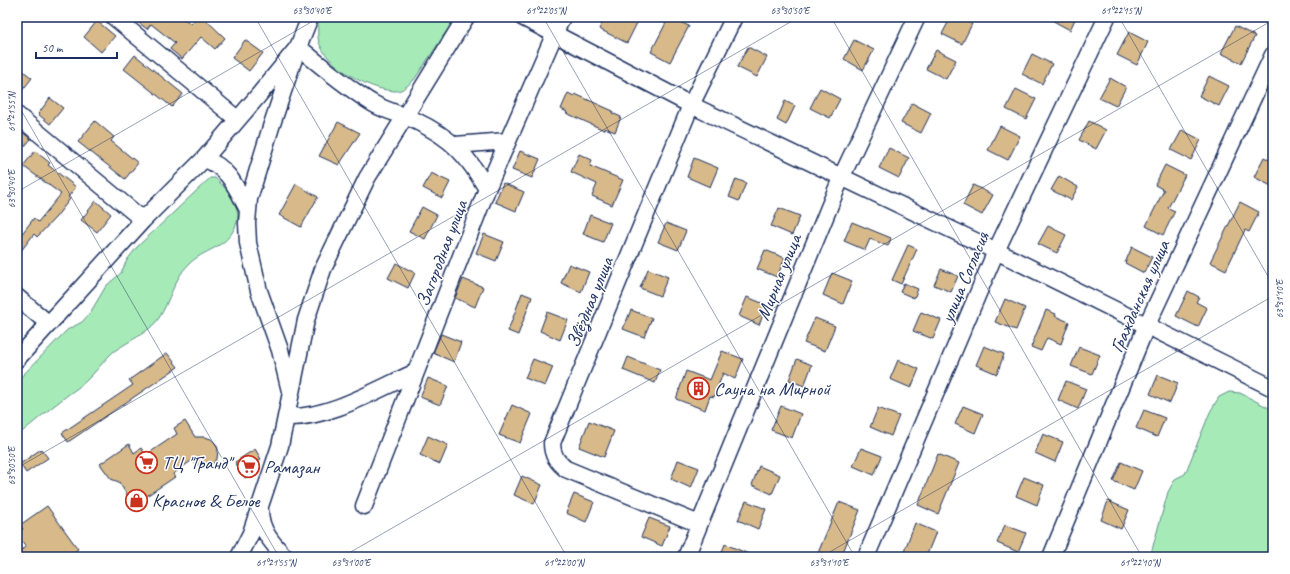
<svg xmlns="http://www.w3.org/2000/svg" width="1290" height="574" viewBox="0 0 1290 574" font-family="Caveat,sans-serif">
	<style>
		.green { fill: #a6ebb7; stroke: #608d8a }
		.building { fill: #d7b98a; stroke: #1b2f5e }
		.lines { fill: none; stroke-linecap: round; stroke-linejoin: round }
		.minor-casing { stroke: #1b2f5e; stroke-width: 19 }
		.minor { stroke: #fff; stroke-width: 16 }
		.ticks { fill: none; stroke: #1b2f5e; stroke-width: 1; stroke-opacity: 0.45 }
		.labels { text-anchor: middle; stroke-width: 3; stroke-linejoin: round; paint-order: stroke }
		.street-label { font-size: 19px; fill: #1b2f5e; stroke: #fff }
		.poi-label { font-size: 19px; fill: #1b2f5e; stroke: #fff; text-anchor: start }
		.neatline { fill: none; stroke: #1b2f5e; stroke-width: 1.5 }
		.ticks-label { font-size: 10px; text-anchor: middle; fill: #1b2f5e }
	</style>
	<rect width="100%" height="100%" fill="#fff"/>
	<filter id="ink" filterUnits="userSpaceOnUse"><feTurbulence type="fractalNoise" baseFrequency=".025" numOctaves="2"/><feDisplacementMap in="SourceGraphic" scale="8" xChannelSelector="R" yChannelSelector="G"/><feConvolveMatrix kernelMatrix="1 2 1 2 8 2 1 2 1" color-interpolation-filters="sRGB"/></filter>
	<g filter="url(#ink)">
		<!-- green -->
		<path class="green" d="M319,17H456L414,80C409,84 403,91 396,91C372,91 332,69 321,47C316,38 318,27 319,17Z
			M210,178H215C228,190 243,207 236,225C226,250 204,248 188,265C174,279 170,301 159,318C149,333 128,341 113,352C103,361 96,372 86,381C79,388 71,392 64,398C48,410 33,423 17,436V381L67,330L82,322L90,313L106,286L121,273L127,260L137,247Z
			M1229,392L1240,393L1273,410V557H1150L1168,492L1175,479L1185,474L1210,412L1219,397Z"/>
		<!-- building -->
		<path class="building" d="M143,17H182L191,24L197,17H203L225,38L215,49L201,37L182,59L170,49L175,43L151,24L147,29L139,23Z
			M605,17H640L627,43L599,29Z
			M669,17L689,26L670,62L651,52Z
			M951,17H958L972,24L962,44L942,34Z
			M1046,17H1076L1070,30Z
			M97,21L115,36L101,52L84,37Z
			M1235,26L1255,36L1241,63L1221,53Z
			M1129,32L1148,42L1137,65L1117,55Z
			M245,40L263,53L249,71L232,58Z
			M854,40L874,50L863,70L844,59Z
			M748,47L767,57L757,77L737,67Z
			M936,50L956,60L946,79L926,69Z
			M1032,54L1052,64L1042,84L1022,74Z
			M135,55L183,94L172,107L124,69Z
			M17,66L32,78L17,97Z
			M1209,76L1229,86L1219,106L1199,96Z
			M1110,78L1126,87L1116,106L1099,98Z
			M820,88L840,99L830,118L810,108Z
			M1016,89L1036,99L1026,119L1006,109Z
			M568,93L574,96L575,94L613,111L612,113L621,117L615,132L605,128L604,130L566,113L567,112L561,109Z
			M50,98L63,108L50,124L38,114Z
			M785,101L795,106L786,125L777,120Z
			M912,103L931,113L921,133L901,123Z
			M95,121L114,137L111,141L138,163L125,179L78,142Z
			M1089,121L1106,130L1096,149L1079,140Z
			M338,122L360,133L339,165L319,156Z
			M1000,126L1020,136L1008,160L988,150Z
			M1182,130L1201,140L1191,160L1171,150Z
			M21,131L31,139L25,146L17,140V135Z
			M889,148L909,158L899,178L879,168Z
			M35,151L50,163L48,165L76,187L68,197L70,199L56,217L37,237L34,234L17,256V240L34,218L38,222L61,194L23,166Z
			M520,151L540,159L532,178L512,170Z
			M579,154L592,160L590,166L623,180L612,205L592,196L597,184L571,172Z
			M1264,157L1273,162V187L1254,177Z
			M694,158L718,168L710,187L687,177Z
			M1165,165L1185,175L1168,208L1175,211L1163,235L1146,226L1164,190L1155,185Z
			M431,173L450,182L442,198L423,188Z
			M1059,176L1078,187L1071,200L1051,190Z
			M736,179L746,183L739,201L729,197Z
			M503,183L524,192L516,211L495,202Z
			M296,184L318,197L301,227L279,215Z
			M973,185L993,195L982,215L963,205Z
			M96,201L111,214L97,232L81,220Z
			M1240,202L1259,212L1249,232L1245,230L1226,270L1210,262Z
			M422,207L437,215L425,239L409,231Z
			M779,208L800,216L792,235L771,226Z
			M590,215L611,223L603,242L583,234Z
			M852,222L891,238L888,246L870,239L865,250L844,241Z
			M666,223L686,231L678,250L658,242Z
			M1048,226L1066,235L1057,253L1038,244Z
			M484,234L504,242L496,261L476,253Z
			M908,245L917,249L901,284L892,280Z
			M1132,247L1152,257L1144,273L1125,263Z
			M765,250L785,258L777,277L757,269Z
			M396,263L415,273L408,288L388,278Z
			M569,264L589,272L581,292L561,283Z
			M648,269L668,277L660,296L640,288Z
			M941,269L958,276L951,292L934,285Z
			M832,273L852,281L843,304L823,295Z
			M463,279L483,287L475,307L455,298Z
			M904,283L918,289L914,298L900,292Z
			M1188,291L1199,297L1196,302L1207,308L1198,327L1176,316Z
			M522,293L532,297L518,335L508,331Z
			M747,297L767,305L759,325L739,316Z
			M1005,299L1025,308L1016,330L995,322Z
			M631,310L652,318L644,337L623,329Z
			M1046,310L1056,314L1055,316L1069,322L1061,344L1047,338L1041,351L1031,347Z
			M547,312L568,320L560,340L540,331Z
			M921,312L941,320L933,339L913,331Z
			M815,318L835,326L825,351L804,343Z
			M441,334L461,342L454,362L433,353Z
			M984,346L1004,354L997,374L976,365Z
			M1079,347L1100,355L1092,374L1071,366Z
			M722,351L743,359L735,379L723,373L714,397L710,396L705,410L676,399L686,371L710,380Z
			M167,353L178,367L68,442L62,433L133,385L129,380Z
			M628,357L660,370L655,383L623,370Z
			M533,359L553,367L545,386L525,378Z
			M797,359L812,365L804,386L789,380Z
			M898,360L919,369L911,388L890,379Z
			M1158,375L1178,383L1170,403L1150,394Z
			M428,378L448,386L440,405L420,397Z
			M1066,381L1086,389L1078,409L1058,400Z
			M512,405L532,414L520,443L499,435Z
			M781,406L801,414L792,438L771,430Z
			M963,406L983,414L975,433L955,424Z
			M878,408L899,416L891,436L870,427Z
			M1144,410L1165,418L1157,437L1136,428Z
			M185,421L195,437H205L211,439L216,444L218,449L217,459L214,463L205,467L200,466L191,461L173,474L175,477L133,505L119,482L111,479L100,464L129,444L134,453L141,448L146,455L177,434L174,428Z
			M589,421L614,431L604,457L579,447Z
			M1043,434L1063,442L1055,462L1035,453Z
			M428,436L448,445L440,464L420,455Z
			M861,448L882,456L874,475L853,466Z
			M41,449L48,458L26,473L20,464Z
			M255,449L261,459L256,462L260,469L245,478L235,462Z
			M938,454L959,463L938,514L918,505Z
			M678,460L699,468L691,488L671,479Z
			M1121,462L1142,471L1134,490L1113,481Z
			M759,466L780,475L772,494L752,485Z
			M522,476L542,485L534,504L514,495Z
			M1024,477L1044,485L1037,505L1016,496Z
			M574,494L594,502L586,522L566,513Z
			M746,501L766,509L758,529L738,520Z
			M1108,501L1129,510L1121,529L1101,520Z
			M839,502L860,510L841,557H828L818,553Z
			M47,506L78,549L67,557H17V553L26,547L17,534L23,529L20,525Z
			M649,518L670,526L662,546L641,537Z
			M915,523L936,532L926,557H902Z
			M1005,525L1026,533L1018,552L997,543Z
			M725,544L756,557H720Z"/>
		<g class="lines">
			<defs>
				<path id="minor" d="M114,17L237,119
					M522,17L691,105L996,251L1273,388
					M17,115L143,220
					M455,145L507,141
					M204,159C228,166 237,189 248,210
					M17,297L49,324
					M17,359L143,220L204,159L258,96L298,47L310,17
					M290,391L280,350L259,291L248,243L247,223L249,199L271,127L298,47C323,67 347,88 374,104C388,112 402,114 416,121C452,138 468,156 487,189
					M287,417C328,419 378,389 416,372
					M364,506L487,189L562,17
					M260,510C260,530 272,543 285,557
					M699,524L566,469C557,462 552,455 552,443L691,105L734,17
					M239,557L251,533L280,446L306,320L323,269L367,178L466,17
					M686,557L841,178L917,17
					M866,557L996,251L1107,17
					M1051,557L1146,327L1273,55"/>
			</defs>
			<!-- minor casing -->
			<use href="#minor" class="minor-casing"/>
			<!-- minor -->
			<use href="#minor" class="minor"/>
		</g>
	</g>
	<!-- ticks -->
	<path class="ticks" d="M255,17L567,557M543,17L855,557M831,17L1142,557M1119,17L1273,285M17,103L279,557M17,192L320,17M17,468L799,17M342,557L1273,20M821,557L1273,296"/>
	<!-- icons -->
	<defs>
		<symbol id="building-ring" viewBox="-11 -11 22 22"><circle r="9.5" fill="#fff" stroke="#c8321e" stroke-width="1.5"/><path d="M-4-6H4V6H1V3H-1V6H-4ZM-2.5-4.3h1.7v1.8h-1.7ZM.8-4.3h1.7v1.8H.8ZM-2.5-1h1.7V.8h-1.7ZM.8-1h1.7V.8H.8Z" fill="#c8321e"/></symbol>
		<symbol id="supermarket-ring" viewBox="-11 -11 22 22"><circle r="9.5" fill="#fff" stroke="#c8321e" stroke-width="1.5"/><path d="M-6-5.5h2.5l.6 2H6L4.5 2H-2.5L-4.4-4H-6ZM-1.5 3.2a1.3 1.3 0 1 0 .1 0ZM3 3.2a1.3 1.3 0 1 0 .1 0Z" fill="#c8321e"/></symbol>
		<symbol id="shop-ring" viewBox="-11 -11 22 22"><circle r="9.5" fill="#fff" stroke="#c8321e" stroke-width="1.5"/><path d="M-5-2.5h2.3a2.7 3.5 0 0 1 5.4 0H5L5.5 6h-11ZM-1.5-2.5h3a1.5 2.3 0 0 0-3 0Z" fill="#c8321e"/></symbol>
	</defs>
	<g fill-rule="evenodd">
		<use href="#building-ring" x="686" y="376" width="25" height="25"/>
		<use href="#supermarket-ring" x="134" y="450" width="25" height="25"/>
		<use href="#supermarket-ring" x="236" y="454" width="25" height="25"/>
		<use href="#shop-ring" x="124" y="488" width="25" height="25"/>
	</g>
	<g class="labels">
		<!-- street labels -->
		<g class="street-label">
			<text transform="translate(441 253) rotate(-69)" y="7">Загородная улица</text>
			<text transform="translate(778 277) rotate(-68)" y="7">Мирная улица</text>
			<text transform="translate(964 277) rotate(-67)" y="7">улица Согласия</text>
			<text transform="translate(1139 296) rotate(-66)" y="7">Гражданская улица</text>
			<text transform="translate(589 302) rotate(-68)" y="7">Звёздная улица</text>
		</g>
		<!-- poi labels -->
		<g class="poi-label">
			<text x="714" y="395">Сауна на Мирной</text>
			<text x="162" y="469">ТЦ "Гранд"</text>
			<text x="264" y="473">Рамазан</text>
			<text x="152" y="507">Красное &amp; Белое</text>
		</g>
	</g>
	<!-- margin -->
	<rect width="1290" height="574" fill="none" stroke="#fff" stroke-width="44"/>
	<!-- scale -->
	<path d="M36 52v6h81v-6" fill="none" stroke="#1b2f5e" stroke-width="2"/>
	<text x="42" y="52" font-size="12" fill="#1b2f5e" stroke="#ffffff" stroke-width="3" paint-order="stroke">50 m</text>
	<rect x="22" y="22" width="1246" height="530" class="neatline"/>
	<g class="ticks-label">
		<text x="312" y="14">63°30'40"E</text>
		<text x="546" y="14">61°22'05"N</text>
		<text x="790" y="14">63°30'50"E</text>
		<text x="1121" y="14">61°22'15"N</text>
		<text transform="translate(11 112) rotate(-90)" y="4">61°21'55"N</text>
		<text transform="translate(11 189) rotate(-90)" y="4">63°30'40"E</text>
		<text transform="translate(1279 299) rotate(-90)" y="4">63°31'10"E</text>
		<text transform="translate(11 466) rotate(-90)" y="4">63°30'50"E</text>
		<text x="276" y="566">61°21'55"N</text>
		<text x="351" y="566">63°31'00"E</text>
		<text x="564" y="566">61°22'00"N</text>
		<text x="829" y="566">63°31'10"E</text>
		<text x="1140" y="566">61°22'10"N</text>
	</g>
</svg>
